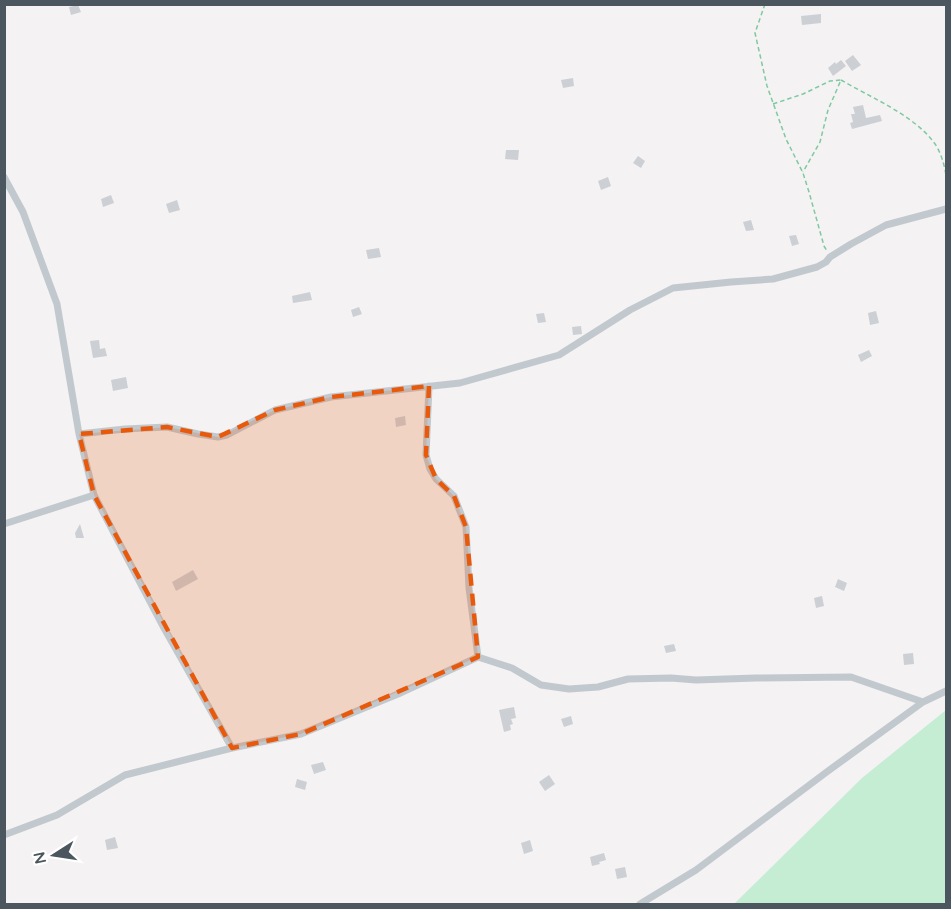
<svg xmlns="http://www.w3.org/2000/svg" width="951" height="909" viewBox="0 0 951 909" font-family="Quicksand,sans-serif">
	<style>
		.green { fill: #c5edd3 }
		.building { fill: #cccfd4 }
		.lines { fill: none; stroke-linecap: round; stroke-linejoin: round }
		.path { stroke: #7fc9a2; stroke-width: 1.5; stroke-dasharray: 4.5 3; stroke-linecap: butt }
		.minor { stroke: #c1c9cf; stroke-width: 7 }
		.marked { fill: #e8590c; fill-opacity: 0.2; stroke: #e8590c; stroke-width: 4.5; stroke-dasharray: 12 8; stroke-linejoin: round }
	</style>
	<rect width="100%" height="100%" fill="#f4f2f2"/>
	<!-- green -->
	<path class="green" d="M946,710V904H734L862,778Z"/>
	<!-- building -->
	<path class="building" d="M78,5L81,12L71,15L69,7Z
		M821,14V23L802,25L801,16Z
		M853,55L861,65L852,71L845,61Z
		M841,60L846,66L833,76L828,68L835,62L836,64Z
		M573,78L574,86L563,88L561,80Z
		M863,105L866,118L880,115L882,121L852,129L850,123L853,122L851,114H855L853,107Z
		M506,150H519L518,160L505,159Z
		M638,156L645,161L641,168L633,163Z
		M608,177L611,186L601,190L598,181Z
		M111,195L114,203L103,207L101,199Z
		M177,200L180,210L169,213L166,204Z
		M751,220L754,230L746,231L743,222Z
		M796,235L799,244L792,246L789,236Z
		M379,248L381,257L368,259L366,250Z
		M310,292L312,300L293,303L292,296Z
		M359,307L362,314L353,317L351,310Z
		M876,311L879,323L870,325L868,313Z
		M544,313L546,322L538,323L536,314Z
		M581,326L582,334L573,335L572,327Z
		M99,340L100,349L105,348L107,356L93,358L90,341Z
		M869,350L872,356L861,362L858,355Z
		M126,377L128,388L113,391L111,380Z
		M405,416L406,425L396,427L395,418Z
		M80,524L84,538H76L75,533Z
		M193,570L198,579L176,591L172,582Z
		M838,579L847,583L844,591L835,587Z
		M822,596L824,606L816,608L814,598Z
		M674,644L676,651L666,653L664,646Z
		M913,653L914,664L904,665L903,654Z
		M514,707L516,718L511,719L513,724L510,725L511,730L504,732L499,710Z
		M571,716L573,724L564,727L561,719Z
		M323,762L326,770L314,774L311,765Z
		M549,775L555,784L545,791L539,782Z
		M297,779L307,782L305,790L295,787Z
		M115,837L118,848L107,850L105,840Z
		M530,840L533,851L524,854L521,843Z
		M604,853L606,860L599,862L600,864L592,866L590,857Z
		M625,867L627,877L617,879L615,869Z"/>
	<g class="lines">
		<!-- path -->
		<path class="path" d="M765,4L755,33L767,86L786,139L803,173L809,192L824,246L827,251
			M841,80C870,97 911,114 932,140C940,149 944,163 946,175
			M773,104L803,94L830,81L841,80L828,110L820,142L803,172"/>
		<!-- minor -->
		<path class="minor" d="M4,177L23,212L57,304L79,434
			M429,386L426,455L430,469L436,479L454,496L466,527L469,588L478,657
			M4,524L94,495L79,434L125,429L167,427L198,434L218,437L227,435L275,410L331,397L460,383L559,355L630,310L673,288L731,282L773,279L817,267L826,262L830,257L851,244L886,225L946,209
			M232,748L301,734L398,694L478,657L512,668L541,685L569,689L598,687L628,679L671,678L696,680L756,678L851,677L923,702
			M4,835L57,815L125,775L232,748L164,628L94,495
			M640,904L696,870L828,771L923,702L946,691"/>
	</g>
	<!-- marked area -->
	<path class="marked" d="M429,386L426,455L436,479L454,496L466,527L478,657L301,734L232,748L94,495L79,434L167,427L218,437L275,410L331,397Z"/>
	<!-- border -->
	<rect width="951" height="909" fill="none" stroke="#4b565e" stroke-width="12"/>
	<!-- north arrow -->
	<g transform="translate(54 855) rotate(258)" stroke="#ffffff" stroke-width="4.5" paint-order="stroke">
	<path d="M0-4.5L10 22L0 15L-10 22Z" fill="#4b565e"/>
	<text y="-9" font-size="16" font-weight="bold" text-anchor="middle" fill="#4b565e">N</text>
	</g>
</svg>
